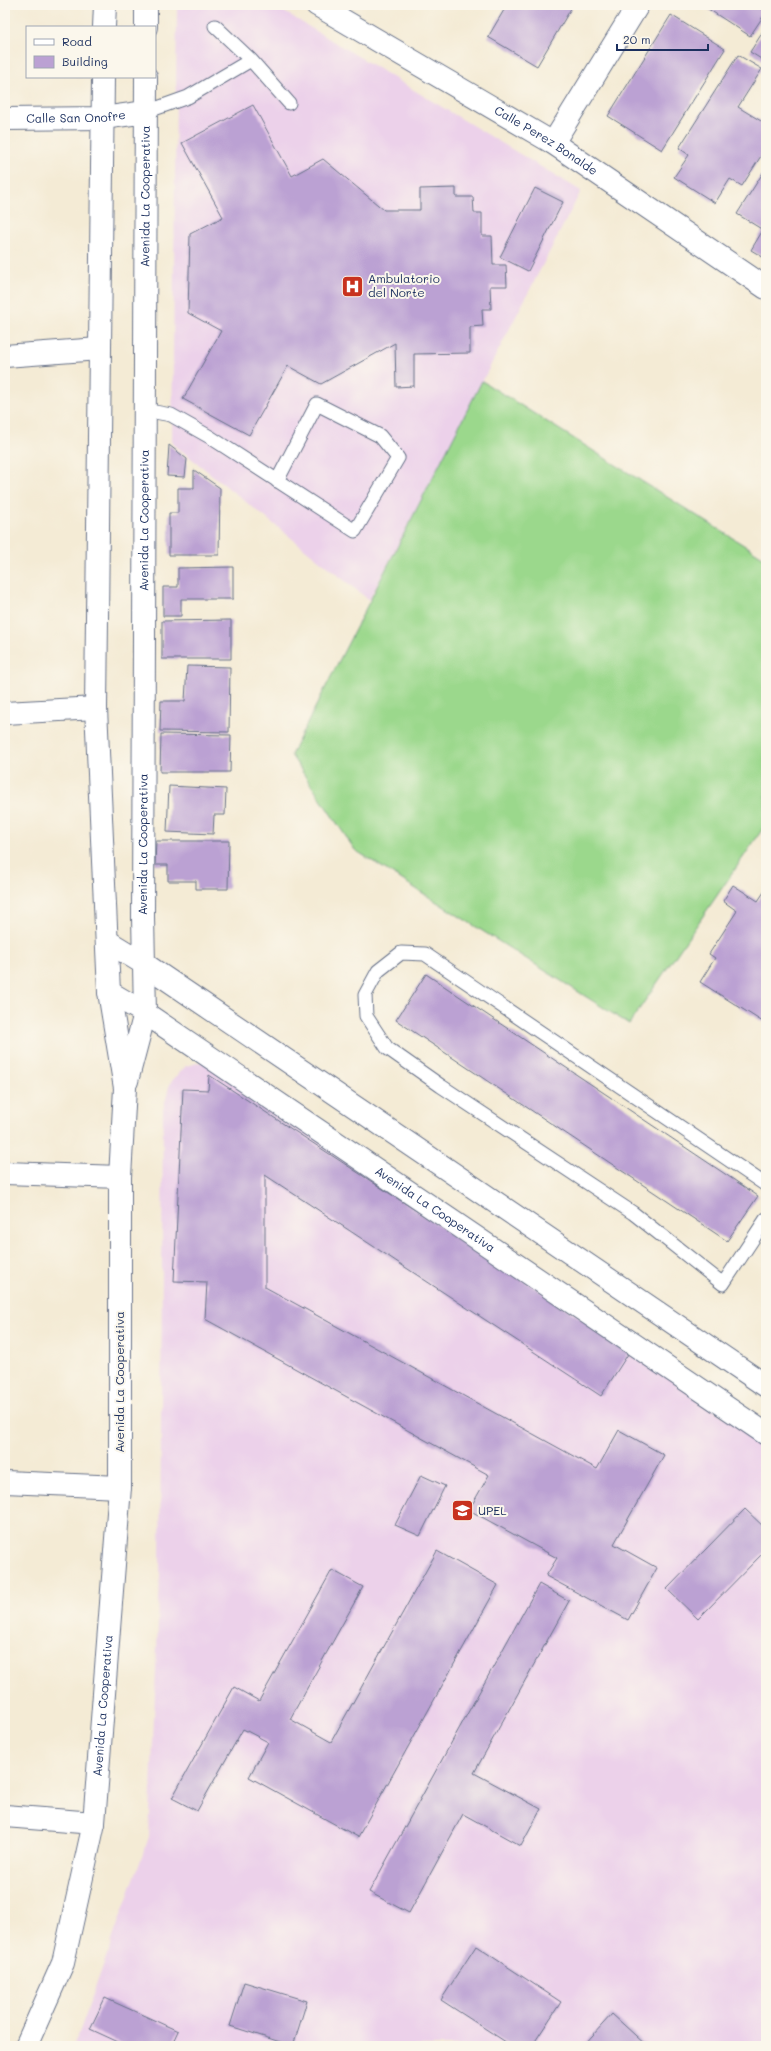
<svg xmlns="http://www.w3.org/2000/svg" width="771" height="2051" viewBox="0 0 771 2051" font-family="Mali,sans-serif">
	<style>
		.built { fill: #ecd1ea }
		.garden { fill: #9bd88c; stroke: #5b8475 }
		.building { fill: #bba1d3 }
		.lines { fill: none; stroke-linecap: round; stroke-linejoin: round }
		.service-casing { stroke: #677188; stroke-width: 15 }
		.minor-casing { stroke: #677188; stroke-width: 24 }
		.service { stroke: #fff; stroke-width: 13 }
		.minor { stroke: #fff; stroke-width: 22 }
		.labels { text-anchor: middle; stroke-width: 4; stroke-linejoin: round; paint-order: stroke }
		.street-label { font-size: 12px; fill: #1b2f5e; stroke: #fbf7ec }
		.poi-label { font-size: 12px; fill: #1b2f5e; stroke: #fbf7ec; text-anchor: start }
	</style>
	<rect width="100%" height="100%" fill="#fbf7ec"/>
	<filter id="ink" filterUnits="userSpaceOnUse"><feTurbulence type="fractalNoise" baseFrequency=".025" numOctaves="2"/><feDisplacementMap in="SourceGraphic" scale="8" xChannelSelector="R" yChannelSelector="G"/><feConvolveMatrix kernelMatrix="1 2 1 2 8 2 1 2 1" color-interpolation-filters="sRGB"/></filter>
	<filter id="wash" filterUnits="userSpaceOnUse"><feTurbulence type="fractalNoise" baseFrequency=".012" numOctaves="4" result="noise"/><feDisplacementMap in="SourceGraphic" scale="16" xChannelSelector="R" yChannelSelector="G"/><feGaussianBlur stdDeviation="0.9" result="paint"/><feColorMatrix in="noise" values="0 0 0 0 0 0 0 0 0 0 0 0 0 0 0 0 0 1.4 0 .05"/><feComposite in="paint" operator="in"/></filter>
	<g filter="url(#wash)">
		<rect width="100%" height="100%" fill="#f4ebd5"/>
		<!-- built -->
		<path class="built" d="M177,5H273L581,191L369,600L172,443Z
			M212,1059L766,1446V2046H72L78,2036L149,1837L160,1575L163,1110L170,1083L186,1066Z"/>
		<!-- garden -->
		<path class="garden" d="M482,381L766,559V824L629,1024L355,850L291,755Z"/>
		<g id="blocks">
			<!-- building -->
			<path class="building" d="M507,5H573L537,66L488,37Z
				M702,5H757L766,12L750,36Z
				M671,15L725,49L662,150L608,116Z
				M766,27V62L750,52Z
				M738,55L762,69L738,107L766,124V148L742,186L730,179L715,203L674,177L689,155L679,148Z
				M253,105L292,176L323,159L384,210H420V189L456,188V197H473L474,213H482V236H492L493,265H506L507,286H490L491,309H482L483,326L470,327V353L414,354V386L396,387L395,343L321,384L288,366L249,435L183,399L221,331L188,313L190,234L223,217L182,143Z
				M766,168V259L751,250L763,230L737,214Z
				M535,188L563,202L528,271L500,257Z
				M169,445L187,459L185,477L167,476Z
				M194,470L220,488L219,555H169V513H178V488H194Z
				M233,567V599H181V616H163V587H178V568Z
				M231,620V659H162V621Z
				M187,666L230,667L229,732L160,731L161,701H185Z
				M161,734L231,735L230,772H160Z
				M169,786L226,789L225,815H214L213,834L167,832Z
				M156,841H229L228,889H196V881H168V865H155Z
				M733,885L758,901L766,889V1024L700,982L715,958L709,954L737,911L723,901Z
				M426,974L758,1196L727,1241L396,1020Z
				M209,1075L630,1351L601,1396L265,1175V1287L597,1469L619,1430L664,1455L614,1544L657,1568L628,1620L546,1576L557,1558L469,1510L489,1475L205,1319L207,1282L174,1281L183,1089L208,1090Z
				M421,1475L445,1486L420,1536L395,1525Z
				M745,1509L766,1529V1550L698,1619L667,1589Z
				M437,1551L498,1585L358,1837L249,1777L268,1742L243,1729L197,1811L172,1798L234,1687L259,1701L332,1570L363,1587L290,1719L331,1742Z
				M539,1584L569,1601L474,1773L541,1809L521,1846L463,1814L409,1913L369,1892Z
				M476,1946L561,2002L532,2046H512L441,2000Z
				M244,1982L307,2001L293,2046L230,2026Z
				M105,1998L178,2031L171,2046H127L90,2029Z
				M612,2014L647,2046H583Z"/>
		</g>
	</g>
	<g filter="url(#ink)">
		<use href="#blocks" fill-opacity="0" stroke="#677188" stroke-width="1"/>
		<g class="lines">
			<defs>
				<path id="service" d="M215,26L251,60L289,103
					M146,112L188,97L251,60
					M144,410L171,415L210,437L355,531L398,458L380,436L317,404L277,481
					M766,1185L425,954L401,953L378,971L365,995L366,1016L387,1048L441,1086L633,1213L723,1284L766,1219"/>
				<g id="minor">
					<path id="s1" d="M317,5L553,143L766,288"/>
					<path d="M104,27L105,5"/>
					<path d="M146,27V5"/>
					<path id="s2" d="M5,119L103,118L146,112"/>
					<path d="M553,143L638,5"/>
					<path d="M5,356L99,349"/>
					<path d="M5,713L96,708"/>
					<path d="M107,941L143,963L766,1386"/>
					<path id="s3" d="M109,992L145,1013L766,1434"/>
					<path id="s4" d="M127,1081L145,1013L143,917L146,77"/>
					<path d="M5,1173L120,1177"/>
					<path d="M5,1482L120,1487"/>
					<path d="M5,1816L94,1823"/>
					<path id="s5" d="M26,2046L63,1963L94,1823L120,1487V1177L125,1088L109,992L96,708L103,77"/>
				</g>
			</defs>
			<!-- service casing -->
			<use href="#service" class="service-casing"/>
			<!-- minor casing -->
			<use href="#minor" class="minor-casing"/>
			<!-- service -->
			<use href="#service" class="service"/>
			<!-- minor -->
			<use href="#minor" class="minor"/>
		</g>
	</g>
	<!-- icons -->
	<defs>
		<symbol id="hospital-square" viewBox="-11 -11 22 22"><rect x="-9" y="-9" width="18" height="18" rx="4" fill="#c8321e" stroke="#fbf7ec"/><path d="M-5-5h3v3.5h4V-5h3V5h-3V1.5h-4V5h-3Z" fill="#fff"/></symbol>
		<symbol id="university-square" viewBox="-11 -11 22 22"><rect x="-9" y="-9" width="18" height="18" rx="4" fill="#c8321e" stroke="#fbf7ec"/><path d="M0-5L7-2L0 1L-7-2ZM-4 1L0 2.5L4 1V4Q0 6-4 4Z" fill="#fff"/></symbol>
	</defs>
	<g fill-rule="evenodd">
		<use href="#hospital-square" x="340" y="274" width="25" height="25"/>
		<use href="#university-square" x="450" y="1498" width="25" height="25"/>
	</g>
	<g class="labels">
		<!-- street labels -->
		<g class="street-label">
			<text dy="4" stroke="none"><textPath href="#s2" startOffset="71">Calle San Onofre</textPath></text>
			<text dy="4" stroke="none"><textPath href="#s1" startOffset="266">Calle Perez Bonalde</textPath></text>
			<text dy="4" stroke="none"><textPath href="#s4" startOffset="887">Avenida La Cooperativa</textPath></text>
			<text dy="4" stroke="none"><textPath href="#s4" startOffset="563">Avenida La Cooperativa</textPath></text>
			<text dy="4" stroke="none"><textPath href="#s4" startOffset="239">Avenida La Cooperativa</textPath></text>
			<text dy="4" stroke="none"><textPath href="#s3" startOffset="392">Avenida La Cooperativa</textPath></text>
			<text transform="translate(120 1382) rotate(-90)" y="4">Avenida La Cooperativa</text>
			<text dy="4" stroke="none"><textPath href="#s5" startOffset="352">Avenida La Cooperativa</textPath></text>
		</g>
		<!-- poi labels -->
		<g class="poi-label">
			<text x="368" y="283">Ambulatorio<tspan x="368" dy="14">del Norte</tspan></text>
			<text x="478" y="1515">UPEL</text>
		</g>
	</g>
	<!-- margin -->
	<rect width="771" height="2051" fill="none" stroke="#fbf7ec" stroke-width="20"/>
	<!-- legend -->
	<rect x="26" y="26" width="130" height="52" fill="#fbf7ec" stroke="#a1a7b3"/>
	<rect x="34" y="39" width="20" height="6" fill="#ffffff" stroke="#a1a7b3"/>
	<text x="62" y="46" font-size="12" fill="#1b2f5e">Road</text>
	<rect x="34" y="56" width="20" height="12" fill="#bba1d3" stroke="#a1a7b3"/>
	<text x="62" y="66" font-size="12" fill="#1b2f5e">Building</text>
	<!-- scale -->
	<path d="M617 44v6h91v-6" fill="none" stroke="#1b2f5e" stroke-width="2"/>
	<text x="623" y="44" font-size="12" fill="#1b2f5e" stroke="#fbf7ec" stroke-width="3" paint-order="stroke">20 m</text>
</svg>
